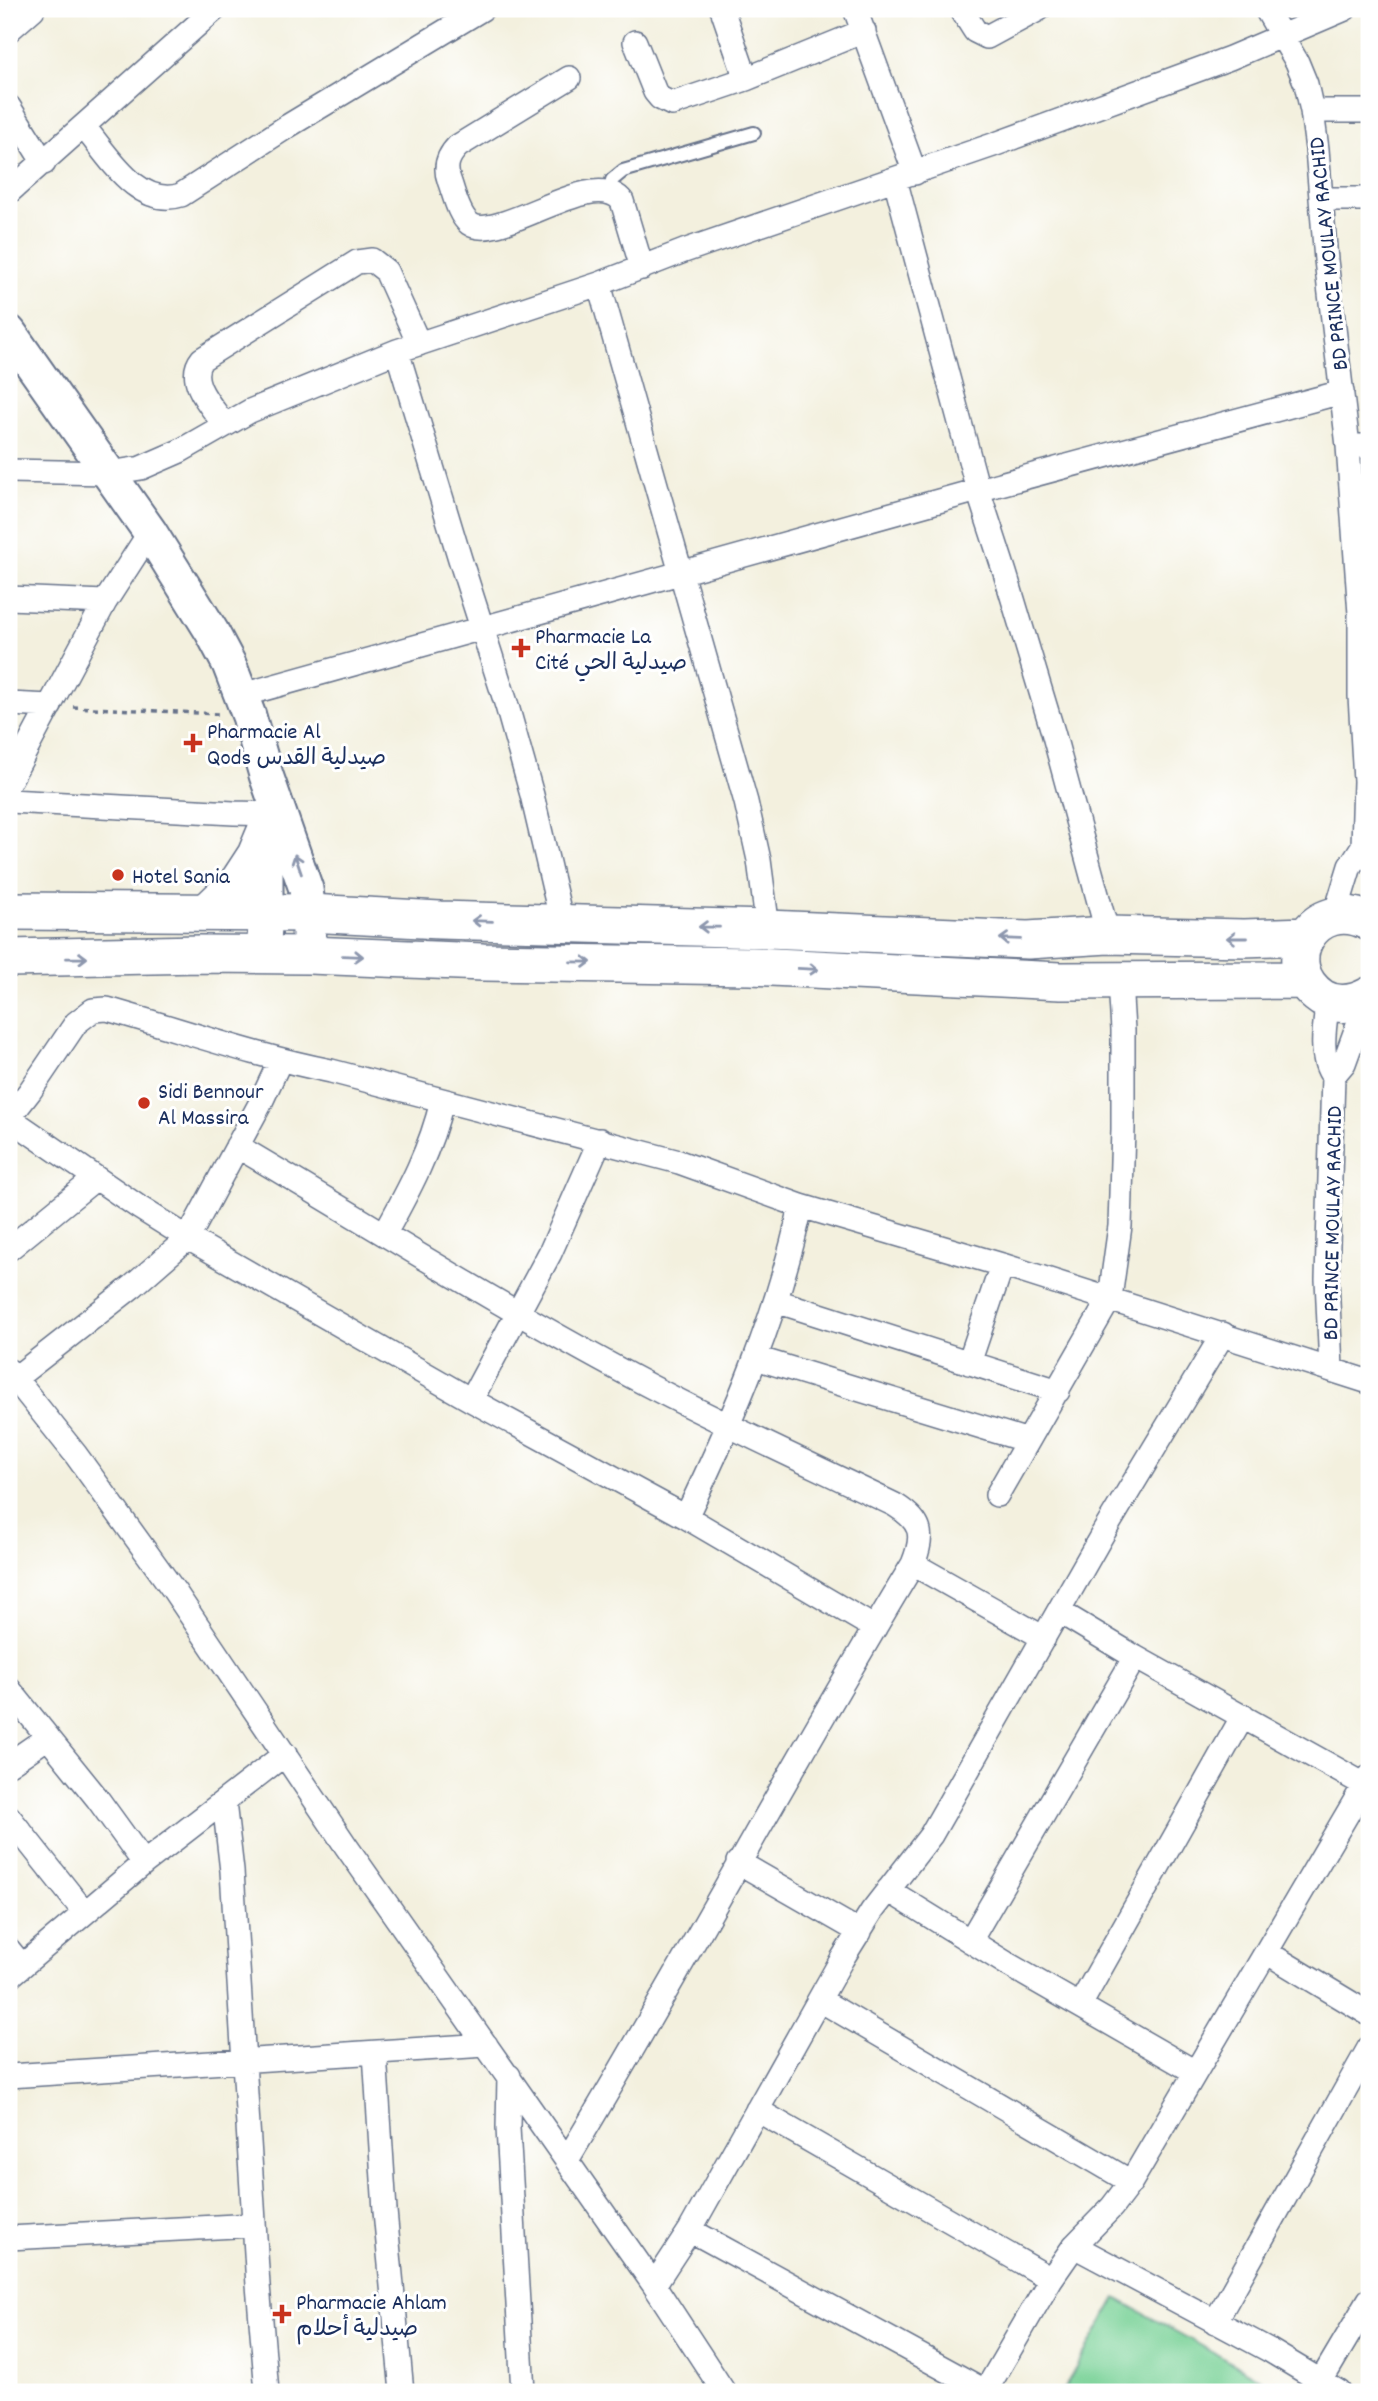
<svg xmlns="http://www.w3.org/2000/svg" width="1378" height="2401" viewBox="0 0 1378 2401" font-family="Dekko,'Playpen Sans Arabic',sans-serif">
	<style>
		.garden { fill: #78d196; stroke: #4a807a; stroke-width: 2 }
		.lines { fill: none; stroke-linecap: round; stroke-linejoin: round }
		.service-casing { stroke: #67738b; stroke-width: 16 }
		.minor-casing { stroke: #67738b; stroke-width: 26 }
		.secondary-casing { stroke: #67738b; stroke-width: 37 }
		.primary-casing { stroke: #67738b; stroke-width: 40 }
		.path { stroke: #67738b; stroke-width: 3.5; stroke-dasharray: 5 5; stroke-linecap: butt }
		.service { stroke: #fff; stroke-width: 12 }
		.minor { stroke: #fff; stroke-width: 23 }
		.secondary { stroke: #fff; stroke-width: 33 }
		.primary { stroke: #fff; stroke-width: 37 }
		.oneway { stroke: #8d97ae }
		.poi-dot { fill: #c8321e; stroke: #fff; stroke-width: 2.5 }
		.labels { text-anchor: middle; stroke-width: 6; stroke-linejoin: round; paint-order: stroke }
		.street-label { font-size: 23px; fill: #1b2f5e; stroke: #fff }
		.poi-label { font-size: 23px; fill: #1b2f5e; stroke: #fff; text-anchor: start }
	</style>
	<rect width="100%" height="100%" fill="#fff"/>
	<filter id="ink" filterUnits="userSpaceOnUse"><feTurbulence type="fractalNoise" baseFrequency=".0143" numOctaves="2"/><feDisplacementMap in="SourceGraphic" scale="14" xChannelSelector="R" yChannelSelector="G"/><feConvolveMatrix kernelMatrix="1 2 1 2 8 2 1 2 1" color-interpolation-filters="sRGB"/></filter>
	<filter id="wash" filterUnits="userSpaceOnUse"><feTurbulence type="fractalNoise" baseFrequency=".00686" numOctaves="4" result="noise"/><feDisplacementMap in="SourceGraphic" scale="28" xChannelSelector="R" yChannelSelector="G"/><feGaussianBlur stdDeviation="1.57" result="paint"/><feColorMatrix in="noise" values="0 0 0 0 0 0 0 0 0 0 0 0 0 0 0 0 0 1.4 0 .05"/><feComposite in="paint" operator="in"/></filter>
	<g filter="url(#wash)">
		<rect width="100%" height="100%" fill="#f3f0de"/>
		<!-- garden -->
		<path class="garden" d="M1116,2298L1284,2392H1062Z"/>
	</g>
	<g filter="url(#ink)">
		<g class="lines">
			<defs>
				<path id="service" d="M610,192L612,180L623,171L754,133"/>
				<path id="minor" d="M722,9L746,79
					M855,9L915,173
					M961,9L975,31L987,37L1039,9
					M1266,9L1297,62L1306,84L1312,111L1317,149L1326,260L1348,446L1360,614V696L1365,781L1363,846L1369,847
					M9,30L33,9
					M635,42L655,92L660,98L672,104L746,79L864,31
					M569,78L458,146C448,156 444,166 449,180C454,193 458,215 470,224C498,244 594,165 622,201L642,268
					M9,107L44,163
					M1312,111H1369
					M84,127C108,155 138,209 181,195L288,126L482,9
					M895,179L978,490L1005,573L1053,732L1108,935
					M9,192L215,9
					M1323,199H1369
					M599,284L746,802L759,860L768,929
					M397,351L460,559L507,706L532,795L562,923
					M224,424C212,407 185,380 202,359L357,262L372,260L386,271L419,344
					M1348,446H1369
					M9,471L109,473L141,468L180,451L250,411L397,351L599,284L684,251L993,145L1230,58L1345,9
					M9,598L105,602
					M242,695L978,490L1342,392
					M9,704L50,706
					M9,782L105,602L150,532
					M9,801L234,813L280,814
					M1335,915L1350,866L1363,846L1369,859
					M1328,1001C1325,1023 1318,1058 1333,1076L1344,1063L1368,997
					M9,1118L30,1091L76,1023L93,1010L107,1009C182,1030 255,1056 331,1071L679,1162L801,1206L1002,1265L1369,1382
					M9,1118L140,1208L188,1238L471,1400L686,1517L875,1628
					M237,1146C373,1226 507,1311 646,1384C728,1427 812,1465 895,1505C922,1522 925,1534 913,1564C794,1760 686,1963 567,2160
					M385,1233C409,1190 431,1149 442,1101
					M9,1249L96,1178
					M776,1301L1058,1391
					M756,1358L1028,1441
					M969,1363L1002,1265
					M1331,1369L1327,1279L1333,1076
					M9,1371L76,1455L175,1592L346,1846L654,2285L724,2392
					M9,1383L133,1286L188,1238L260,1104L280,1061
					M471,1400L550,1253L600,1140
					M997,1495L1110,1298L1120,1226L1123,1129V1030L1120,982
					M686,1517C734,1417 778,1314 801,1206
					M913,1564L1044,1638
					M1060,1612L1135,1657L1365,1785
					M9,1689L97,1798L144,1863
					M9,1764L48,1737
					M224,1802L232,1871L258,2285L267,2392
					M9,1817L85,1913
					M738,1862L860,1932
					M888,1890L1009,1965L1195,2072
					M970,1941L1135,1657
					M9,1950L22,1966
					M1266,1952L1369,2014
					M9,1977L144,1863L285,1754
					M820,2000L1131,2182
					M1080,2005L1243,1716
					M375,2053L385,2211L402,2392
					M9,2076L486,2045
					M509,2076L508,2128L523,2392
					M757,2110L1051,2279
					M690,2230L985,2391
					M9,2238L254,2225
					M1074,2246L1269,2350L1339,2392
					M654,2285L690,2230L842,1959L872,1911L931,1835L1102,1535L1223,1334
					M1215,2322L1369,2048
					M1321,2381L1369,2300
					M985,2392L1051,2279L1074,2246L1112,2207L1131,2182L1369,1777"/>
				<path id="secondary" d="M9,332L150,532L212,632L229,664L249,716L266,775L306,889L309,913V955
					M263,955L266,912V830"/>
				<path id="primary" d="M9,911L309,913L440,920L768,929L1028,940L1108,935L1244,938L1306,936
					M207,912L239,881L256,855L266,831
					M1369,922C1315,893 1272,964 1322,998C1337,1007 1354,1004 1369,996
					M9,958L200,954L309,955L483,962L751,966L1061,981L1304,980"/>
			</defs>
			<!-- service casing -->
			<use href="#service" class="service-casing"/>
			<!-- minor casing -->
			<use href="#minor" class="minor-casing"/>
			<!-- secondary casing -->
			<use href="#secondary" class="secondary-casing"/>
			<!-- primary casing -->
			<use href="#primary" class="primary-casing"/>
			<!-- path -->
			<path class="path" d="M73,707L219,714"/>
			<!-- service -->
			<use href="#service" class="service"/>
			<!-- minor -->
			<use href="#minor" class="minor"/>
			<!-- secondary -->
			<use href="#secondary" class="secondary"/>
			<!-- primary -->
			<use href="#primary" class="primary"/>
		</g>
		<!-- one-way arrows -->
		<defs><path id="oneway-shaft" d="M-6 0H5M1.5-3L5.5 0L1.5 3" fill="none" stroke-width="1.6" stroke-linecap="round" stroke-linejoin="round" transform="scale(1.75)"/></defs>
		<g class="oneway">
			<use href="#oneway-shaft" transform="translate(298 864) rotate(-109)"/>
			<use href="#oneway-shaft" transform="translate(482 921) rotate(-178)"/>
			<use href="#oneway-shaft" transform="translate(709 927) rotate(-179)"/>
			<use href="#oneway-shaft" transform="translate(1237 938) rotate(-180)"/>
			<use href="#oneway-shaft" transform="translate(1010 939) rotate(-178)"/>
			<use href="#oneway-shaft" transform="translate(353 956) rotate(2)"/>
			<use href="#oneway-shaft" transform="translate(77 958) rotate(-1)"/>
			<use href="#oneway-shaft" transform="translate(581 962) rotate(1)"/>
			<use href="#oneway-shaft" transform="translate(808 969) rotate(3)"/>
		</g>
	</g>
	<!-- markers -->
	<g class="poi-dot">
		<path d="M517.5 637.5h7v7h7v7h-7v7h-7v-7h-7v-7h7z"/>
		<path d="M189.5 732.5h7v7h7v7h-7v7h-7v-7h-7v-7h7z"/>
		<circle cx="118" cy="875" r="7"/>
		<circle cx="144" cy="1103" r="7"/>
		<path d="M278.5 2303.5h7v7h7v7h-7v7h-7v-7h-7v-7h7z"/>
	</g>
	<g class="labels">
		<!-- street labels -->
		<g class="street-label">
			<text transform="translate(1327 254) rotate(-96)" y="8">BD PRINCE MOULAY RACHID</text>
			<text transform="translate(1331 1223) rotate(-89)" y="8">BD PRINCE MOULAY RACHID</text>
		</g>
		<!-- poi labels -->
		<g class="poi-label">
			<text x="535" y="643">Pharmacie La<tspan x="535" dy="26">Cité صيدلية الحي</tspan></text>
			<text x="207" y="738">Pharmacie Al<tspan x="207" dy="26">Qods صيدلية القدس</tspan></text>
			<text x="132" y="883">Hotel Sania</text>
			<text x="158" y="1098">Sidi Bennour<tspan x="158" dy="26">Al Massira</tspan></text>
			<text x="296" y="2309">Pharmacie Ahlam<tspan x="296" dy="26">صيدلية أحلام</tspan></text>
		</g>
	</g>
	<!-- margin -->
	<rect width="1378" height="2401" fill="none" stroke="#fff" stroke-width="35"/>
</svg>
